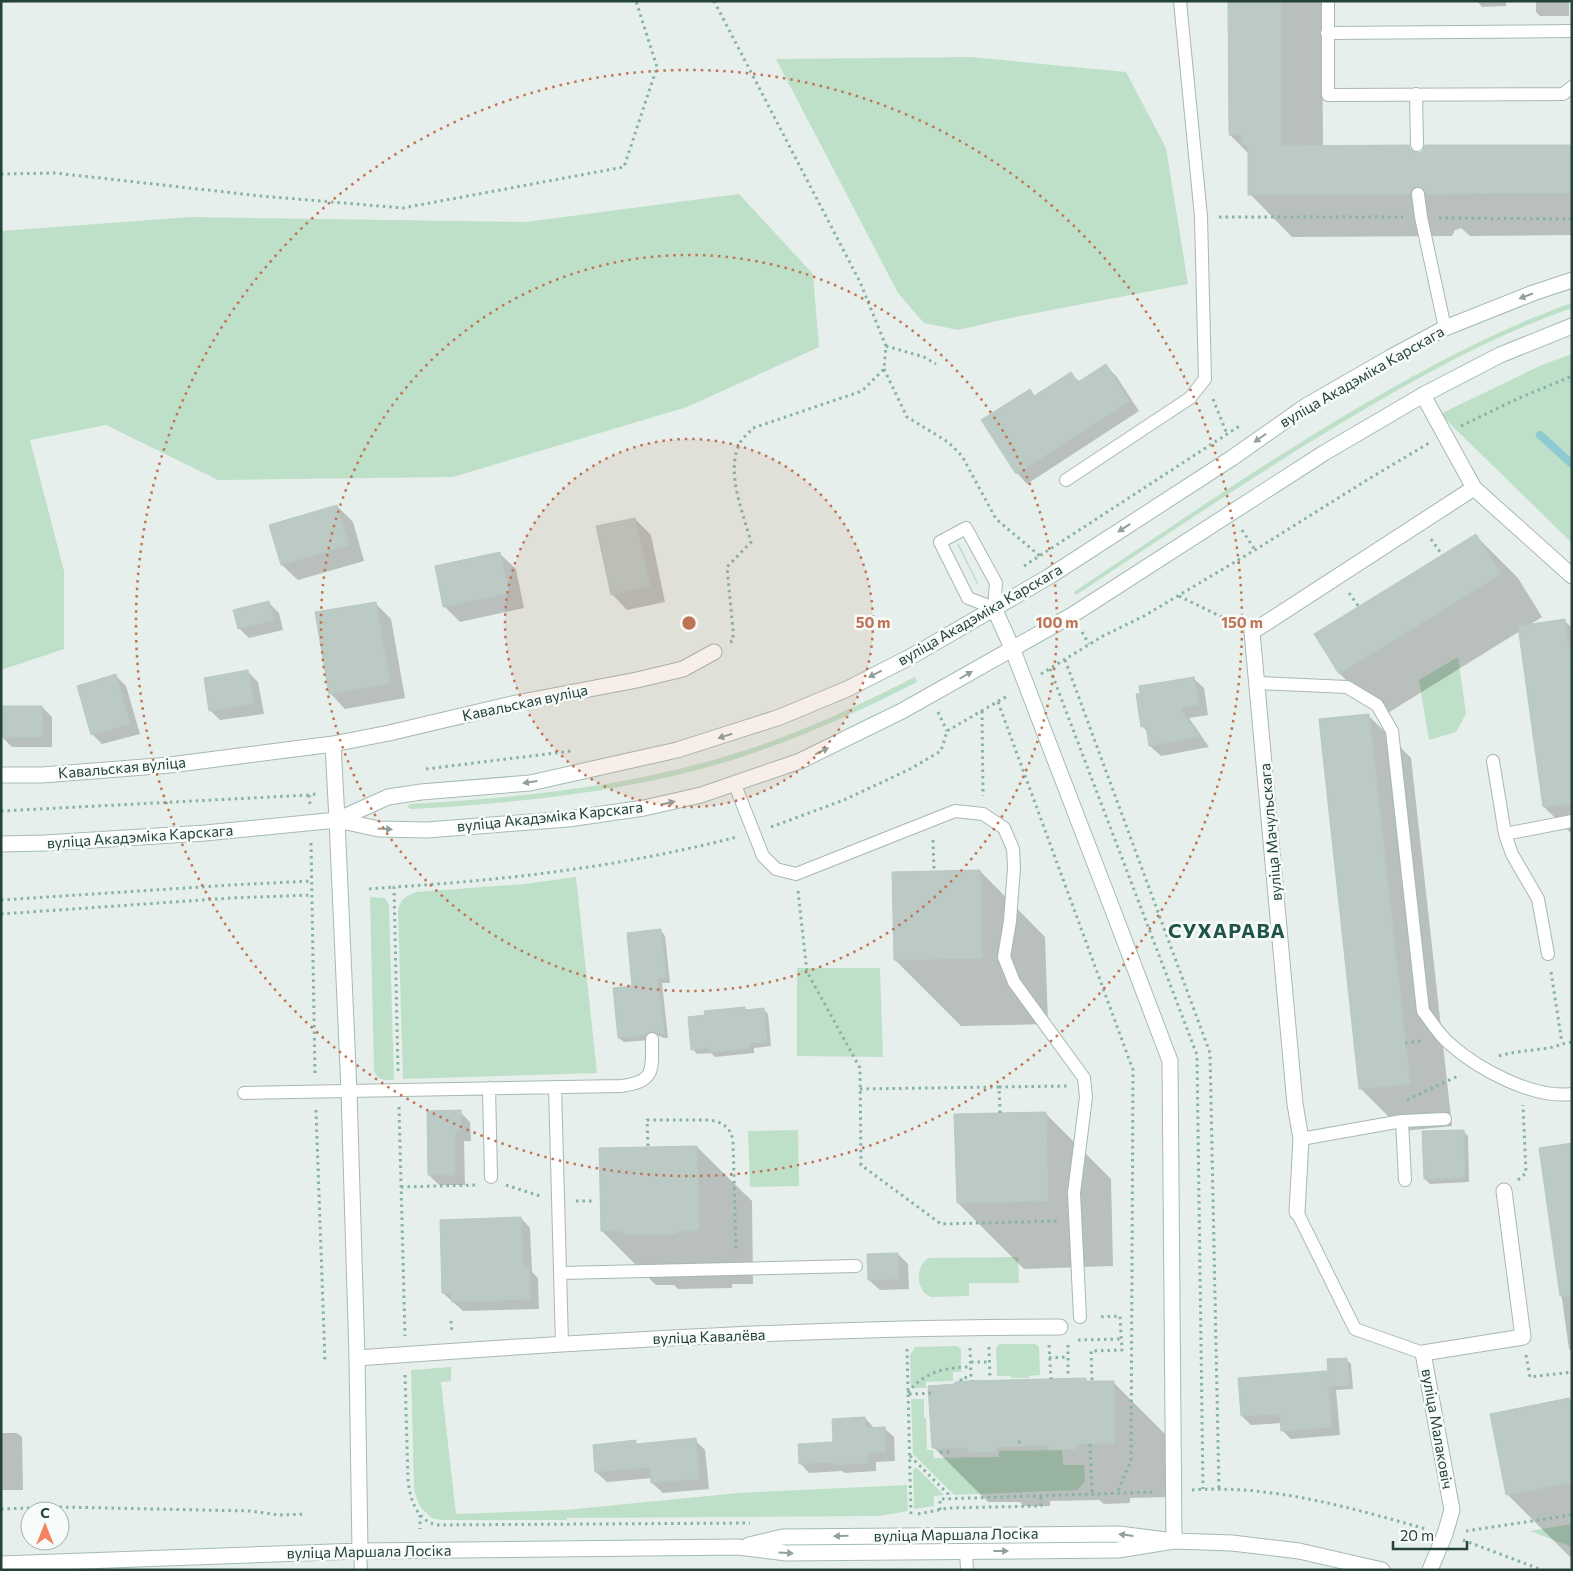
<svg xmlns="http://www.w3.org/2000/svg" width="1573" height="1571" viewBox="0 0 1573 1571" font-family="Commissioner,sans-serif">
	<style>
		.green { fill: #bfe0c8 }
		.shadow { fill: #0003 }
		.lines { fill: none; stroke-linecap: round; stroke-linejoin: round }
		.stream { stroke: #8ec9d4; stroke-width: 8 }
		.building { fill: #bbcac4; stroke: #b8c9c2 }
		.lane-casing { stroke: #a8b8b2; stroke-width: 14 }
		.street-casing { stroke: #a8b8b2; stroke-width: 17 }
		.secondary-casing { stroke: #a4bbb3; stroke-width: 17 }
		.path { stroke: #86b3a5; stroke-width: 3; stroke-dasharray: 2.5 4; stroke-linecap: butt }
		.lane { stroke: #fff; stroke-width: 12 }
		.street { stroke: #fff; stroke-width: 15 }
		.secondary { stroke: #fff; stroke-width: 15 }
		.oneway { fill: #92a09c }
		.ring { fill: none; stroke: #c07456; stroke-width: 2.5; stroke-dasharray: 2.5 5 }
		.labels { text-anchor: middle; stroke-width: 5; stroke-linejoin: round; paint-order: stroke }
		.street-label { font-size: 15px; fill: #24423a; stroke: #f7fbf9 }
		.district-label { font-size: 20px; font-weight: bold; letter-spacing: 1px; fill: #1f5548; stroke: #f7fbf9 }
		.centre { fill: #c07456; stroke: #f7fbf9; stroke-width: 2.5 }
		.ring-label { font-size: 15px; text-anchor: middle; font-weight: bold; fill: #c07456; stroke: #f7fbf9; stroke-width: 5; stroke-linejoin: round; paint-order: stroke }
	</style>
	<rect width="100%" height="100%" fill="#e6efeb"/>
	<!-- green -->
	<path class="green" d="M970,57L1126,72L1166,148L1188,284L1010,318L958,330L924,323L898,293L776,59Z
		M739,194L813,274L819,347L687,407L453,477L218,480L106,425L30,440L64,571V649L1,670V231L191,217L526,222Z
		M1572,303V308C1495,335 1425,373 1355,415C1260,471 1168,534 1076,595L1074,592C1166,530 1258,467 1354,410C1424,369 1495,330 1572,303Z
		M1572,354V543L1440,414L1544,364Z
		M957,544H959L979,585L977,584Z
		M1458,657L1466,714L1456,732L1429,740L1419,680Z
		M915,677L917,682C858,712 796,740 732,760C628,792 519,803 411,809L407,807L410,804C518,798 626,787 730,755C794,736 856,707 915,677Z
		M576,877L597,1073L403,1079L398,911C400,899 406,896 416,892L524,884Z
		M370,897L385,898L389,905L394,1080C385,1080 377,1081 374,1070Z
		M797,968H880L883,1057L797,1056Z
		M798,1130L799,1186L750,1187L748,1131Z
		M1018,1257L1019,1283H969V1296L931,1297C915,1291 915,1265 929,1258Z
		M999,1344H1035L1039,1347L1040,1375L1029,1376V1378H1011V1376H997L996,1349Z
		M957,1346L961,1349V1372H953V1381L926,1382V1388H911L910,1355L915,1347Z
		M451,1367V1381L441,1382L456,1514L565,1510L738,1493L907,1485L908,1511L879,1516L567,1518V1520H441L432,1518L422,1509L418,1502L414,1489L411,1370Z
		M911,1399H924V1418H926L927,1450H933L934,1458L999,1457V1451L1062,1450L1063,1465H1084L1085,1481L1078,1490L954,1495L913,1454Z
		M916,1467L944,1495L934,1496V1506L914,1509L913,1470Z
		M1572,1524V1547L1530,1531Z
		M1075,1540V1545L781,1546L782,1543Z"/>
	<!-- shadow -->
	<path class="shadow" d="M1,1H13V2L1,3Z
		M1230,1H1322L1323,147H1408L1417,154L1572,146V235L1470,236L1461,228L1455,230L1452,236L1292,237L1250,194L1249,154L1230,135Z
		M1477,1H1506V6L1482,7Z
		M1536,1H1569V16H1540L1536,12Z
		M1106,366L1116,376L1139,411L1027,484L1017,473L1030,391L1035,396L1071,374L1080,382Z
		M337,506L353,522L364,561L298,580L282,565Z
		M635,519L651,535L665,602L627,610L612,594Z
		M1476,536L1518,578L1542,617L1528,626L1565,621L1572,628V834L1544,807L1520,631L1383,716L1340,674L1316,635Z
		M500,554L516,569L524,608L460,622L444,606Z
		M269,603L279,613L283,630L249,638L239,628Z
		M376,604L391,619L405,698L345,709L330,693Z
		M248,672L258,682L264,714L220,720L210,710Z
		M116,676L126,686L140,734L102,744L92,734Z
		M1193,678L1204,688L1208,715L1189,718L1209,747L1161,756L1150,746L1148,732L1142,726Z
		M42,707L52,717V747H12L2,737Z
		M1368,715L1411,758L1452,1126L1403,1131L1360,1088Z
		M980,871L1045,937L1048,1024L961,1026L895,960Z
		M661,931L665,936L670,983H662L668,1038H664L657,1035L650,1040L624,1042L619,1038L634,988Z
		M744,1008L748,1011L763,1009L768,1014L771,1046L754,1048V1053L715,1057L711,1053L697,1054L693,1049Z
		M460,1112L470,1122L471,1141H464L465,1185H439L429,1175Z
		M1045,1113L1111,1179L1113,1266L1024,1269L958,1203Z
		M1463,1131L1468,1136L1469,1182L1430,1184L1425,1179Z
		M1572,1145V1352L1569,1349L1541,1149Z
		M697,1147L752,1201L753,1284H732V1288L678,1289L674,1285H656L602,1231Z
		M521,1218L530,1228L532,1272L538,1278L539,1309L463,1311L443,1293Z
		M898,1254L908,1264L909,1289L880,1290L869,1280Z
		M1346,1359L1351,1364L1353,1389L1336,1390L1340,1435L1291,1439L1282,1430V1423L1251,1425L1242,1416L1327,1372L1329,1375Z
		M1085,1379L1088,1382H1113L1168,1437V1497L1130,1498V1503L1104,1504L1099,1500L1050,1501V1506H1024L1020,1502H988L933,1447Z
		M1569,1400L1572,1403V1559L1507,1494Z
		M865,1418L874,1428H884L894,1437L895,1461L876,1462V1471L845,1473L842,1471L809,1473L800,1463L834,1443Z
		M1,1433H17L22,1437L23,1490H1Z
		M695,1440L705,1450L709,1489L663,1493L652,1483V1478L607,1482L596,1472L635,1442L638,1445Z"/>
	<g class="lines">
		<!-- stream -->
		<path class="stream" d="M1540,435L1572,464"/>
	</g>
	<!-- building -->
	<path class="building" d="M1228,1H1281V146L1409,145L1410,150L1417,153L1422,152L1425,145H1572V193L1426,194L1424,189L1417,186L1413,188L1410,194L1248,195V145H1242V135H1229Z
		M1106,364L1130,401L1016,474L981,420L1030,389L1034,396L1071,372L1078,382Z
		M337,505L349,545L281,565L269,525Z
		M635,518L650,586L611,595L596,526Z
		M1476,534L1501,574L1339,674L1314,634Z
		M500,552L509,593L443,607L435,566Z
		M269,601L274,620L238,629L233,610Z
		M376,602L390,683L329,694L315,612Z
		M1565,619L1572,670V803L1543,807L1518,626Z
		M248,670L254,704L209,711L204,678Z
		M116,674L130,724L91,735L77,686Z
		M1194,677L1199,705L1180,708L1200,737L1149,746L1146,726L1141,727L1136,694L1140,693L1139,686Z
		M1,706H42V737H1Z
		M1369,714L1410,1084L1359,1089L1319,719Z
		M980,870L982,958L894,960L892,872Z
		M661,929L666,978L658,979L664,1034H658L651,1031L645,1035L618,1038L613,988L632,986L627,933Z
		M745,1007V1010L764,1008L767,1042L750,1043V1048L709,1053V1048L691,1050L688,1017L705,1015L704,1011Z
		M461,1110V1131H455V1175H428L427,1111Z
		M1046,1112L1048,1201L957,1203L954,1114Z
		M1464,1130L1465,1178L1424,1179L1422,1131Z
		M1572,1143V1295L1560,1296L1539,1148Z
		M697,1146L699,1230H678V1234L623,1235V1231H601L599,1148Z
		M521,1217L523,1267H529L530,1299L452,1302L451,1293H442L440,1220Z
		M898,1253L899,1279L868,1280L867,1254Z
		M1347,1358L1349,1385L1329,1386L1327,1359Z
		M1327,1371L1332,1427L1281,1431L1280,1414L1241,1416L1238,1378Z
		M1086,1378V1381H1114V1443L1076,1444V1449L1048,1450V1445L996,1447L997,1452H969L968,1448H932L928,1386L955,1384V1382L968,1381Z
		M1569,1398L1572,1411V1482L1506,1495L1490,1414Z
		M865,1417L866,1428L885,1427L886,1452L867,1453L868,1463L834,1465V1462L799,1464L798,1444L833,1442L832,1419Z
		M696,1438L699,1479L651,1483L650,1467L595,1472L593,1445L636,1440V1444Z"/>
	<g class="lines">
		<defs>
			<path id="lane" d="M1328,1V95L1563,94L1572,87
				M1327,33L1572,31
				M1416,94L1417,145
				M1418,194L1421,217L1445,328
				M1066,480L1190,398L1205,379L1201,217L1180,1
				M966,528L996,583L994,608L968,598L940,542Z
				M1258,683L1347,687L1377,705L1392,731L1423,1011C1431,1021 1439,1035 1450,1044C1478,1069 1533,1099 1572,1094
				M1493,761L1505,834L1512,854L1538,899L1548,954
				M735,785L763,856L776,869L796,874L955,811L983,814L1004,828L1013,849L1014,867L1010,921L1004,957L1014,982L1084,1078L1086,1097L1074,1193L1080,1317
				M1505,834L1572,821
				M555,1087L562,1344
				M489,1088L491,1177
				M244,1093L621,1086C656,1082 652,1069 652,1039
				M1402,1121L1405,1180
				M1301,1139L1402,1121L1445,1119
				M1297,1212L1355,1329L1423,1353
				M560,1273L856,1266
				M360,1551L361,1570
				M966,1551L967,1570"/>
			<path id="street" d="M1423,395L1474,488L1572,576
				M333,744L337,820
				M1,775H42L170,765L333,744L389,733L516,703L637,680L683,669L714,652
				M1297,1212L1301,1139L1295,1104L1252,632L1474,488
				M357,1358C591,1341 826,1327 1060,1327
				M1430,1570L1445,1534L1452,1510L1423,1353L1523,1337L1504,1191"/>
			<path id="secondary" d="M994,608L1012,648L1112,908L1170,1061L1174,1541
				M337,820L379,829L427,830L568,819L644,808L701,795L800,761L902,711L1074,614L1324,453L1423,395L1500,355L1572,326
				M337,820L349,1091L357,1358L360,1551
				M1,844L45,843L205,833L337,820L388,797L421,792L530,783L677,750L780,717L847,689L912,656L1050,576L1232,458L1306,406L1391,357L1445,328L1533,293L1572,280
				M749,1545L783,1537L1119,1534L1174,1541L1232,1543L1299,1551L1382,1570
				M1,1564L360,1551L738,1547L786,1553L1118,1550L1174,1541"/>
		</defs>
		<!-- lane casing -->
		<use href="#lane" class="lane-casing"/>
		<!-- street casing -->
		<use href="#street" class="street-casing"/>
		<!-- secondary casing -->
		<use href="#secondary" class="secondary-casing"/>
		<!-- path -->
		<path class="path" d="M714,1L860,282L886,346L884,369L862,391L753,428C749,433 743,437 740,443C725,471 743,513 751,542L727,567L733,630V641L730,642
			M1,174L55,173L261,196L403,208L624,167L657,67L636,1
			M1219,217H1403
			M1439,218L1572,219
			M886,346L924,357L936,364
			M884,369L907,417L948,442L962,456L996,519L1040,556
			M1213,399L1227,434
			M1461,426L1517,399L1572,376
			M1242,530L1255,550
			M1431,539L1442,555
			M1024,566L1241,425
			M1349,593L1359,607
			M1179,596L1236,624
			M1082,632L1089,644
			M1065,660L1210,1053L1219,1490
			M1571,667L1572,666
			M1050,669L1197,1055L1203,1489
			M1041,674L1103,636L1144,616L1255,550L1367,480L1429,443
			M998,702L1133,1070L1131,1461L1117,1493
			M982,711L983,796
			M938,712L947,731
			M426,769L571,751
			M310,804L309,795L316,794
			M1,811L309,795
			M771,827L844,800L910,769L941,751L947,731L1009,695
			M933,840L934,870
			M311,843L315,1074
			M369,889L394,887
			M798,891L807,972L860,1068L861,1165L941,1224L1057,1221
			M1,900L231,885L311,881
			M1,914L231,898L312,895
			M1551,972L1562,1043
			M1405,1043L1422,1041
			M1499,1056C1515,1051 1531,1051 1548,1048C1556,1047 1563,1043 1572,1042
			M398,1071L394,887C509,880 624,866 737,837
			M860,1089L999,1087
			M1407,1100L1460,1075
			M399,1107L405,1336
			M316,1110L325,1362
			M1000,1113L999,1087L1068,1086
			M648,1146L647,1120H708C721,1121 731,1127 733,1141L736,1250
			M1518,1180L1526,1173L1523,1105
			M506,1185L540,1196
			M401,1187L475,1185
			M576,1201H595
			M451,1321L452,1333
			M1078,1340L1122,1339
			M1049,1345L1051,1379
			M1068,1345V1376
			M989,1347L990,1378
			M970,1348L971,1377L972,1381
			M907,1349L911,1515
			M1526,1355L1530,1377L1572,1372
			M1049,1358L1068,1357
			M971,1362H989
			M405,1375L408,1480C410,1499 416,1519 436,1525L750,1523
			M1092,1380L1091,1351L1122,1350L1120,1316L1098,1317
			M961,1381V1378L971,1377
			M908,1393C923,1372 946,1367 971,1367
			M909,1394L934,1393
			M1018,1442H1024
			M1090,1444L1092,1495
			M940,1452H949
			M910,1456L948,1494V1499
			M1192,1490C1269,1484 1352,1508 1426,1529
			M1,1509L60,1507L250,1511L279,1515L306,1514
			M940,1510V1499L1155,1492
			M918,1514L948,1508L1041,1506V1497
			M420,1515V1529
			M1466,1531L1572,1515
			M1463,1540L1542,1570"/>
		<!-- lane -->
		<use href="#lane" class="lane"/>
		<!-- street -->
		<use href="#street" class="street"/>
		<!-- secondary -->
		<use href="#secondary" class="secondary"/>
	</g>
	<!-- one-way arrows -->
	<defs><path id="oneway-solid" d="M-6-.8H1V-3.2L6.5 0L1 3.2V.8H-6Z" transform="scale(1.25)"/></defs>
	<g class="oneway">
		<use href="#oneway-solid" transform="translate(1526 296) rotate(159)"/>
		<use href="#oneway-solid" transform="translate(1260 438) rotate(145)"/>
		<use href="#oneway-solid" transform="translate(1124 528) rotate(147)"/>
		<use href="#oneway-solid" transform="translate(875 674) rotate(153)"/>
		<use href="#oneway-solid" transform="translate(966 675) rotate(-30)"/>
		<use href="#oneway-solid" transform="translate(725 736) rotate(162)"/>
		<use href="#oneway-solid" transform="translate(822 751) rotate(-26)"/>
		<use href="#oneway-solid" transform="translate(530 782) rotate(172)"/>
		<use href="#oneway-solid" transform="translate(668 803) rotate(-13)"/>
		<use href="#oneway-solid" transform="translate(385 829) rotate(3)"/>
		<use href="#oneway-solid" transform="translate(1126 1535) rotate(-173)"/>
		<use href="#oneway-solid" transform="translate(841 1536) rotate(179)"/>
		<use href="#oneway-solid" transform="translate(1001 1551)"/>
		<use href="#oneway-solid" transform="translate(786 1553) rotate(3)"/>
	</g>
	<!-- distance rings -->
	<circle cx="689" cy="623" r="184" fill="#c07456" fill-opacity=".12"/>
	<g class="ring">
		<circle cx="689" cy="623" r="184"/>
		<circle cx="689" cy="623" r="368"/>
		<circle cx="689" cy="623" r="553"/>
	</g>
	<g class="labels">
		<!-- street labels -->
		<g class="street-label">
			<text transform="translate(1362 377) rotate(-30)" y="5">вуліца Акадэміка Карскага</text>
			<text transform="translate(980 615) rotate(-30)" y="5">вуліца Акадэміка Карскага</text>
			<text transform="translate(525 703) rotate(-12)" y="5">Кавальская вуліца</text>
			<text transform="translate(122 768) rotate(-5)" y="5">Кавальская вуліца</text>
			<text transform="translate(550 817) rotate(-6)" y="5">вуліца Акадэміка Карскага</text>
			<text transform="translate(1271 832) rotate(-95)" y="5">вуліца Мачульскага</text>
			<text transform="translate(140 837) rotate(-4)" y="5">вуліца Акадэміка Карскага</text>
			<text transform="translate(709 1337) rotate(-2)" y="5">вуліца Кавалёва</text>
			<text transform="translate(1437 1429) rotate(80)" y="5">вуліца Малаковіч</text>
			<text transform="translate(956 1535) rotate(-1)" y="5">вуліца Маршала Лосіка</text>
			<text transform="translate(369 1552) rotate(-1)" y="5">вуліца Маршала Лосіка</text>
		</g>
		<!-- district labels -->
		<g class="district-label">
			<text x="1227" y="938">СУХАРАВА</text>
		</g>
	</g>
	<circle cx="689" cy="623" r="8" class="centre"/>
	<g class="ring-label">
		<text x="873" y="628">50 m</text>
		<text x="1057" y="628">100 m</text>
		<text x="1242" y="628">150 m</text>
	</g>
	<!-- border -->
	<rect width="1573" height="1571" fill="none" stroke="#24423a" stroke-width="5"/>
	<!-- north arrow -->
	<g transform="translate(45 1526)"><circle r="24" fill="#f7fbf9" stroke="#a3b1ad"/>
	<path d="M0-4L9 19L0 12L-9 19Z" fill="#f4845f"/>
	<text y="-8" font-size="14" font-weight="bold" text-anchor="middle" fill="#24423a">С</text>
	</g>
	<!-- scale -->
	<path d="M1393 1541v8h74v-8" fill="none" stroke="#24423a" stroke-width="2.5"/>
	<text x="1400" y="1541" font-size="15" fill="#24423a" stroke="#f7fbf9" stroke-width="4" paint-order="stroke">20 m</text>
</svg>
